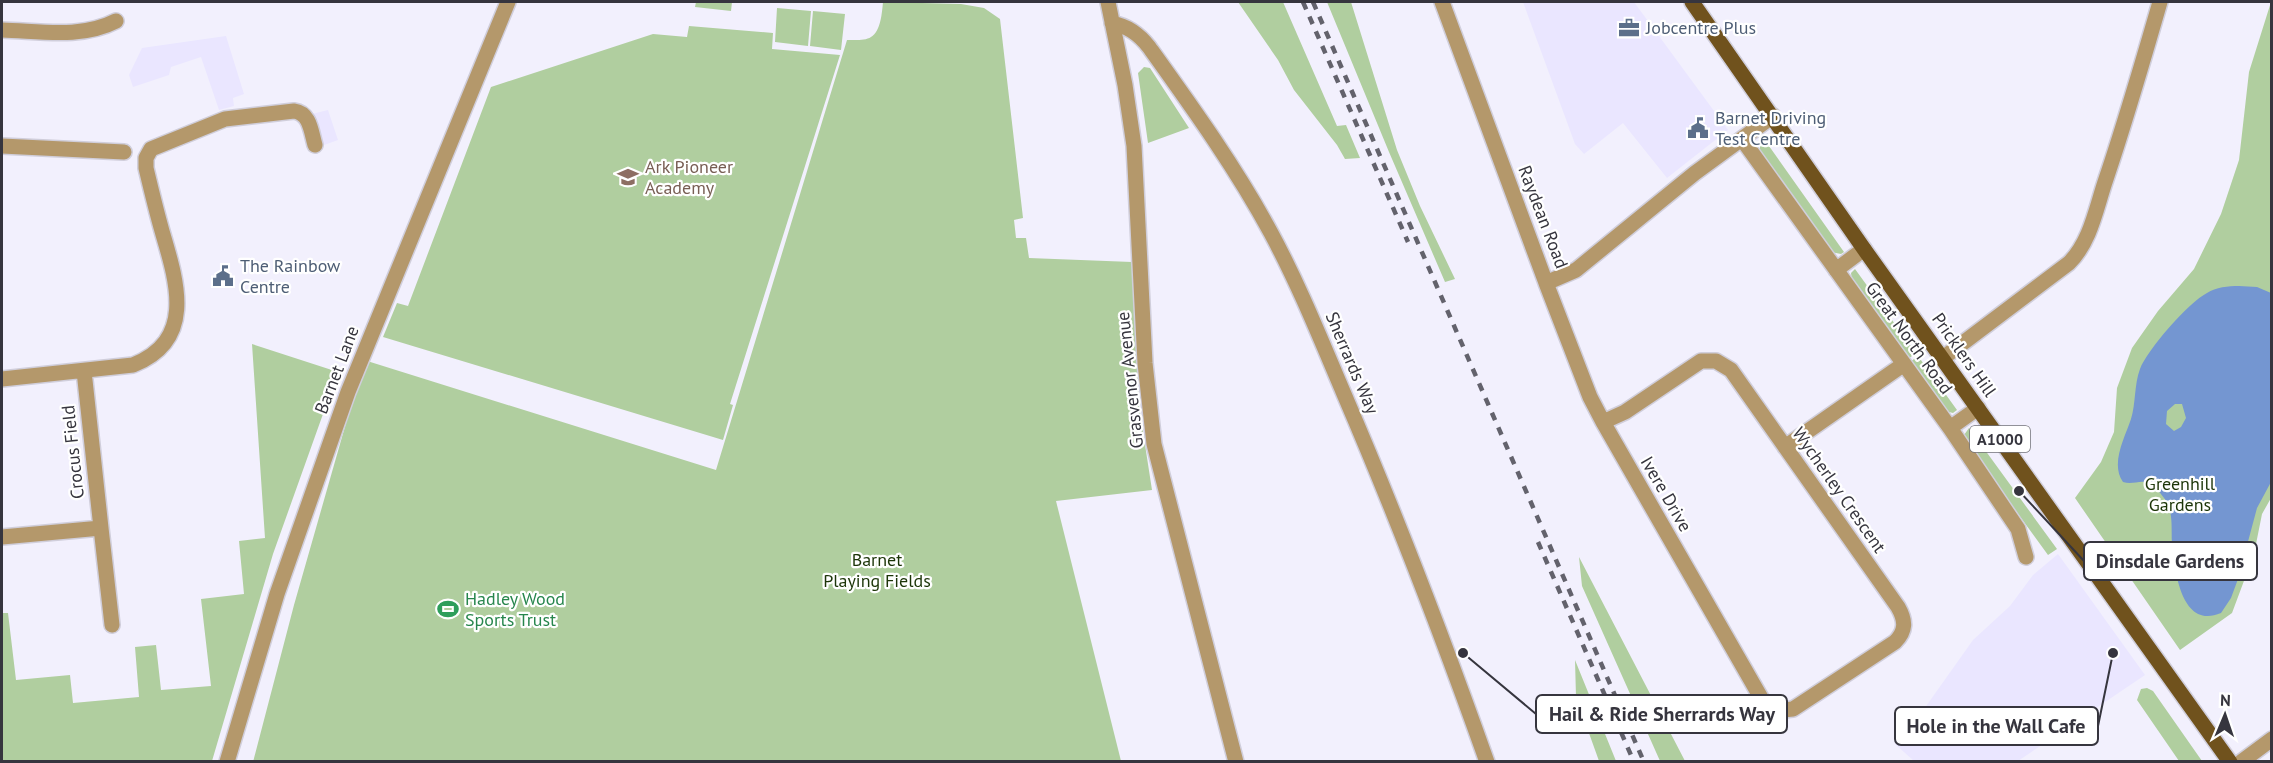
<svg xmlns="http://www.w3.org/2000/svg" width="2273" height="763" viewBox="0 0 2273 763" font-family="'PT Sans',sans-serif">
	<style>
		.built { fill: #eae6ff }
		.green { fill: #b0ce9f }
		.water { fill: #7496d1; fill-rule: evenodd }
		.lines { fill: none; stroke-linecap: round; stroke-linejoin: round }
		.minor-casing { stroke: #d0cedb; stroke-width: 18 }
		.tertiary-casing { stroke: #d0cedb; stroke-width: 18 }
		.primary-casing { stroke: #d0cedb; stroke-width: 18 }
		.minor { stroke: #b4986b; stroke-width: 15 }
		.tertiary { stroke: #b4986b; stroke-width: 15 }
		.primary { stroke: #70521d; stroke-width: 15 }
		.rail { stroke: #63626c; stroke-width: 4.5; stroke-dasharray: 8 8; stroke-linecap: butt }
		.labels { text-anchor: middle; stroke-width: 4.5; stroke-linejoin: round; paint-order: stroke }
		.shield { fill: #fff; stroke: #727278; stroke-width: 1.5 }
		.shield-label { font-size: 16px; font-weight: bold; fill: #36353e }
		.service-label { font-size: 18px; fill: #4e5e75; stroke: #fff; text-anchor: start }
		.education-label { font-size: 18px; fill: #785e54; stroke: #fff; text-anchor: start }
		.street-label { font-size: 18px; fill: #36353e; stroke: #fff }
		.park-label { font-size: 18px; fill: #1c3508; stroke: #fff }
		.leisure-label { font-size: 18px; fill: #27864d; stroke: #fff; text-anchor: start }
		.leader { fill: none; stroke: #36353e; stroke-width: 2 }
		.callout-dot { fill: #36353e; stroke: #fff; stroke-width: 2 }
		.callout { fill: #fff; stroke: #36353e; stroke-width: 2 }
		.callout-label { font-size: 20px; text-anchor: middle; font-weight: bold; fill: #36353e }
	</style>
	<rect width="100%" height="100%" fill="#f2f0fd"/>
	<!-- built -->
	<path class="built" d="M1523,2H1634L1728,130L1667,178L1623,123L1584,154L1575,144Z
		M226,36L244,94L233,98L234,106L219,110L201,57L171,67L169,75L133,87L129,75L142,48Z
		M328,110L338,140L313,149L312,114Z
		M2058,554L2145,675L2018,761H1914L1895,744L1907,733L1973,640L2010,606L2033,575Z"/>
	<!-- green -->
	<path class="green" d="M696,2H732L731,11L695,7Z
		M883,2L961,4L984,8L1000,19L1023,218L1014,220L1016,238H1026L1029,258L1132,262L1139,406L1152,490L1056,501L1121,761L253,762L294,605L364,360L716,470L847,40C854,40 865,41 871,37C881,31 882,12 883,2Z
		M1238,2H1283L1337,126L1346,125L1360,158L1345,159L1337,145L1294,90L1278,60Z
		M1327,2H1351L1397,150L1420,206L1455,279L1445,282L1389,152Z
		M2271,2V498L2262,514L2254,554L2232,613L2180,650L2075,498L2101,462L2114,432L2117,388L2132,348L2158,311L2194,269L2221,214L2239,160L2249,72Z
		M777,8L811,11L808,46L775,42Z
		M813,11L845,14L841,50L810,46Z
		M689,26L773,33L772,49L840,55L730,404L733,405L723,440L383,337L397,303L408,306L491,87L653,34L687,37Z
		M1144,67L1150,68L1189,128L1148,143L1138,73Z
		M1764,139L1844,252L1841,254L1831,252L1760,152V144Z
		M1855,269L1916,353L1908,359L1852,280L1851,273Z
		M252,344L338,372L273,554L212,761H2V613H8L16,680L70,675L73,703L139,697L135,647L156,645L161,690L211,686L201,599L244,594L239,541L265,538Z
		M1918,356L1957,410L1953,413L1945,411L1910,362Z
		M1969,428L2057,549L2048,555L1965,441L1964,435Z
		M1579,557L1685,761H1660L1582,586Z
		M1575,660L1616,761H1599L1576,697Z
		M2147,688L2153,691L2202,761H2179L2137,700L2141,689Z"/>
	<!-- water -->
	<path class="water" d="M2239,286L2257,287L2271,293V482L2257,508L2238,579L2231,598L2221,613C2181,630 2175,571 2172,544C2171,533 2173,519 2169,508C2167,500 2159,491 2153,486C2143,477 2134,486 2123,482C2110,464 2125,437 2131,419C2136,403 2134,385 2140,369C2147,350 2189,302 2207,293C2216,287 2228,286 2239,286ZM2175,404H2182L2186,418L2181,427L2174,431L2166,424L2167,411Z"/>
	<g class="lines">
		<defs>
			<path id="minor" d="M1108,2L1125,85L1134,146L1145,363L1154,444L1236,762
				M1442,2L1546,283L1576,270L1695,173L1773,116
				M1112,23C1128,26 1139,34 1149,47C1192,107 1236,168 1271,233C1299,285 1321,340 1344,394C1396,515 1443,638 1487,762
				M2,30C40,31 81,39 116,21
				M1742,139L1950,428L2018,529L2026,557
				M2,146L124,152
				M1836,270L1864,249
				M1546,283L1590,397L1603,422L1764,703L1774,711L1793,709L1895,642C1906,631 1906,621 1898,607L1731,370L1716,361H1701L1625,412L1603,422
				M1943,358L2069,263C2091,241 2096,208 2106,179C2126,120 2143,61 2160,2
				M2,379L133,365C196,340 177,282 162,231C156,210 151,189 146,168V158L151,149L225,119L294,111C310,113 311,131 315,145
				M1950,428L1978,408
				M1785,447L1904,364
				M101,528L112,625
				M2,537L101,528L84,371
				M2241,762L2272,739"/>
			<path id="tertiary" d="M227,762L277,594L348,392L508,2"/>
			<path id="primary" d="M1692,2L1864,249L2230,762"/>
		</defs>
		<!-- minor casing -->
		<use href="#minor" class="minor-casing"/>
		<!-- tertiary casing -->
		<use href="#tertiary" class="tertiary-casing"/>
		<!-- primary casing -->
		<use href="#primary" class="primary-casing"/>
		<!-- minor -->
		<use href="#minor" class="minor"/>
		<!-- tertiary -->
		<use href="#tertiary" class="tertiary"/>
		<!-- primary -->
		<use href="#primary" class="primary"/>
		<!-- rail -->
		<path class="rail" d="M1303,2L1408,242
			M1313,2L1644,762
			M1538,542L1634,762"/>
	</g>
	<!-- icons -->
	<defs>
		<symbol id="office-bare" viewBox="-9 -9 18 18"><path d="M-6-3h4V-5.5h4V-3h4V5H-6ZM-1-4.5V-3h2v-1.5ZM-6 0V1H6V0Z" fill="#5c6f8a" stroke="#fff" stroke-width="2.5" paint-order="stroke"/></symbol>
		<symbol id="civic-bare" viewBox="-9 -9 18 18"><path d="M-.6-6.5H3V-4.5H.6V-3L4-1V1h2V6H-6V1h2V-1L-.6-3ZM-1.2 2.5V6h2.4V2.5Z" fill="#5c6f8a" stroke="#fff" stroke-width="2.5" paint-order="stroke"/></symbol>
		<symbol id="school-bare" viewBox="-9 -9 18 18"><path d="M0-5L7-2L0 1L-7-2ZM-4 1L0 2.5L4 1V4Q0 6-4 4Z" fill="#8d6e63" stroke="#fff" stroke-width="2.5" paint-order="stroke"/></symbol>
		<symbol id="stadium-bare" viewBox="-9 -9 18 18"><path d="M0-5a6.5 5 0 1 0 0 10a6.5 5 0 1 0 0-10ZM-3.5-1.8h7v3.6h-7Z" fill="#2e9e5b" stroke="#fff" stroke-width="2.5" paint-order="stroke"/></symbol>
	</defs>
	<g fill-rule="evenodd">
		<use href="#office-bare" x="1614" y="13" width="30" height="30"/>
		<use href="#civic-bare" x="1683" y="113" width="30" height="30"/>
		<use href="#school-bare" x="613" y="162" width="30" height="30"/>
		<use href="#civic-bare" x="208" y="261" width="30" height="30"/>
		<use href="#stadium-bare" x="433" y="594" width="30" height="30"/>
	</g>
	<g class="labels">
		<!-- shield labels -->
		<rect class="shield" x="1970" y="426" width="60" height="26" rx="4.5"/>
		<g class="shield-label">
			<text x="2000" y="445">A1000</text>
		</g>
		<!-- service labels -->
		<g class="service-label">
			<text x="1646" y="34">Jobcentre Plus</text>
			<text x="1715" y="124">Barnet Driving<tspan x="1715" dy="21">Test Centre</tspan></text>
			<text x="240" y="272">The Rainbow<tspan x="240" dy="21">Centre</tspan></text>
		</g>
		<!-- education labels -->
		<g class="education-label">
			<text x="645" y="173">Ark Pioneer<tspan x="645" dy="21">Academy</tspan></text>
		</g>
		<!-- street labels -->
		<g class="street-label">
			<text transform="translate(1543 217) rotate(69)" y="6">Raydean Road</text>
			<text transform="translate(1909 338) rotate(54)" y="6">Great North Road</text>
			<text transform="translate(1964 355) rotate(55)" y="6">Pricklers Hill</text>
			<text transform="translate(1352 363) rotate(67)" y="6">Sherrards Way</text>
			<text transform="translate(337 370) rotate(-69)" y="6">Barnet Lane</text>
			<text transform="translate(1130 380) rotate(-96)" y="6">Grasvenor Avenue</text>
			<text transform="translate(73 452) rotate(-96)" y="6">Crocus Field</text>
			<text transform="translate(1839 490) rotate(55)" y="6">Wycherley Crescent</text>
			<text transform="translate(1666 494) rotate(60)" y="6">Ivere Drive</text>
		</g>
		<!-- park labels -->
		<g class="park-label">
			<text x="2180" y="490">Greenhill<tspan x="2180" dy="21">Gardens</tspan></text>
			<text x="877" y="566">Barnet<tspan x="877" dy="21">Playing Fields</tspan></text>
		</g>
		<!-- leisure labels -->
		<g class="leisure-label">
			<text x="465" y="605">Hadley Wood<tspan x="465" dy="21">Sports Trust</tspan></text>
		</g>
	</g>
	<!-- callouts -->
	<path class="leader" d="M2019 491L2084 561M1463 653L1536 714M2113 653L2098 726"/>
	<g class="callout-dot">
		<circle cx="2019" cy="491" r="6"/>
		<circle cx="1463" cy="653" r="6"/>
		<circle cx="2113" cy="653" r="6"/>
	</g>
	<g class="callout">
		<rect x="2084" y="542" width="173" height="38" rx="6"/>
		<rect x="1536" y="695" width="251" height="38" rx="6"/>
		<rect x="1895" y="707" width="203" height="38" rx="6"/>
	</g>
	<g class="callout-label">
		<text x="2170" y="568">Dinsdale Gardens</text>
		<text x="1662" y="721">Hail &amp; Ride Sherrards Way</text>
		<text x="1996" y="733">Hole in the Wall Cafe</text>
	</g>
	<!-- border -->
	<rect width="2273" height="763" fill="none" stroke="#36353e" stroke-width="6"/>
	<!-- north arrow -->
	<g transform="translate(2225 715) rotate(2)" stroke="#ffffff" stroke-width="4.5" paint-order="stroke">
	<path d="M0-4.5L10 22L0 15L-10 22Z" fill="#36353e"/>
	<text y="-9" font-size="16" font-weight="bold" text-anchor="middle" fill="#36353e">N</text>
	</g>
</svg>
